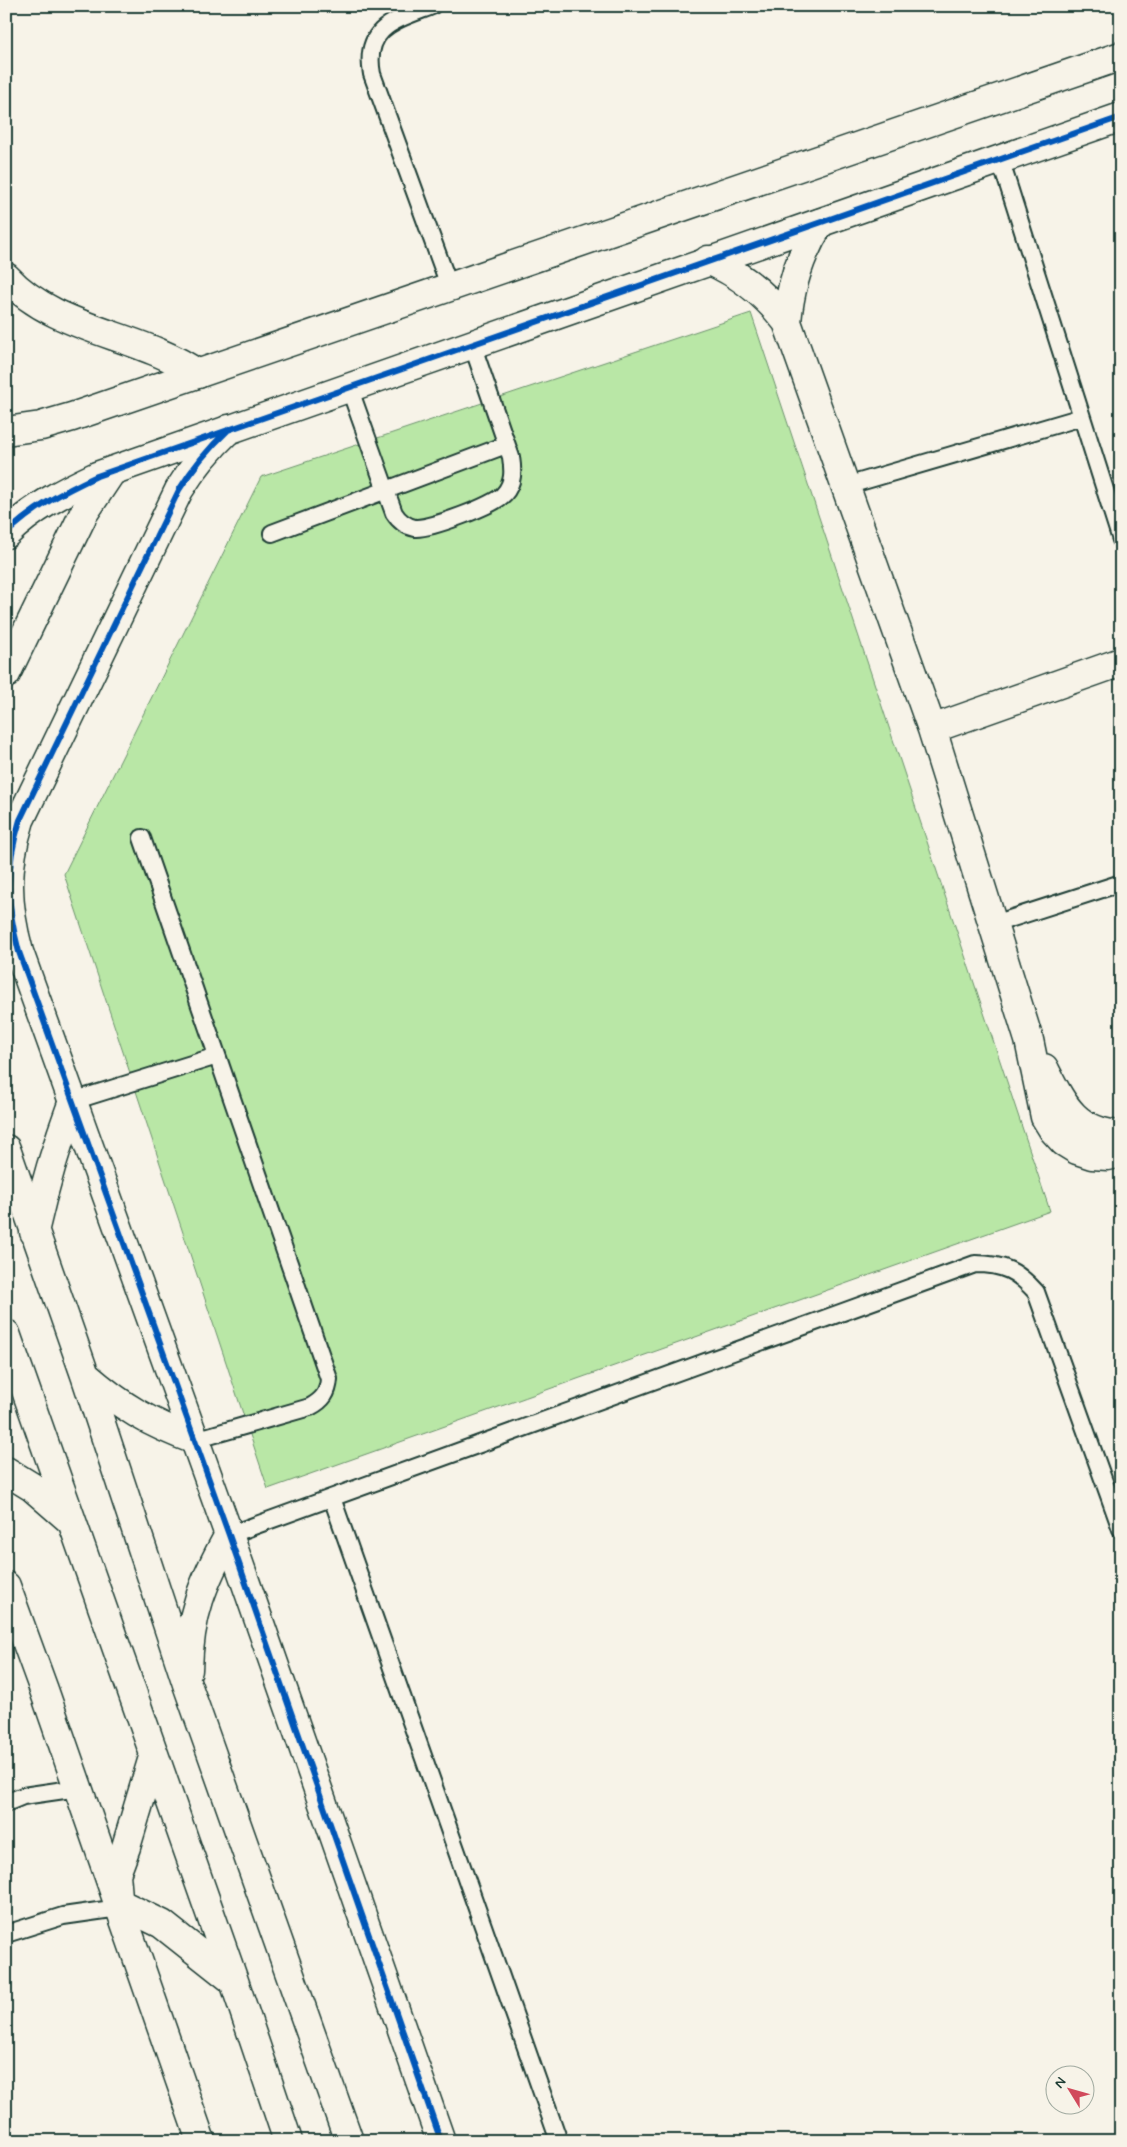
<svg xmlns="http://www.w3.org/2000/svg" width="1127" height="2147" viewBox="0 0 1127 2147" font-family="Mynerve,sans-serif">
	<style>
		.pitch { fill: #b9e7a6; stroke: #6c926d }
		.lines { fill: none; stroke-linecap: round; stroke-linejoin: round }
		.service-casing { stroke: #1f3d34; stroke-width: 20 }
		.minor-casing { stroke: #1f3d34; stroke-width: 31 }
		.tertiary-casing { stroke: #1f3d34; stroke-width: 31 }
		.secondary-casing { stroke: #1f3d34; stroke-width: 31 }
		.service { stroke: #f7f3e8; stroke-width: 16 }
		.minor { stroke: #f7f3e8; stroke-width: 28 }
		.tertiary { stroke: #f7f3e8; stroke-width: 28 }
		.secondary { stroke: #f7f3e8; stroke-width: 28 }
		.cycleway-casing { stroke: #f7f3e8; stroke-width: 9 }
		.cycleway { stroke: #0057b8; stroke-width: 6 }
	</style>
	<rect width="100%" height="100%" fill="#f7f3e8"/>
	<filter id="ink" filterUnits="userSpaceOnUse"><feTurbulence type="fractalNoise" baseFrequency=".02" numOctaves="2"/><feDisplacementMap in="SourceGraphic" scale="10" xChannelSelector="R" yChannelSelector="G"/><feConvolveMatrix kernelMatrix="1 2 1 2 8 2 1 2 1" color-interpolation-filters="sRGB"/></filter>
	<g filter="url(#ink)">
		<!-- pitch -->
		<path class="pitch" d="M751,313L1050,1211L268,1489L64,874L261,477Z"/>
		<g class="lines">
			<defs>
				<path id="service" d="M432,6C396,20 363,27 372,74L450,288
					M1000,159L1121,540
					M349,387L394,513C399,521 405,526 415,528C430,529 495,505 504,494C514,483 513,470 511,457L472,344
					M846,486L1082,417
					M272,533L506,445
					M142,838L329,1379C328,1393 323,1400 310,1407L195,1440
					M994,924L1121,883
					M73,1101L217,1056
					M332,1498L559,2141
					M229,1535L975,1264C1004,1264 1017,1271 1036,1292L1121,1529
					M6,1803L23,1796L78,1788
					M6,1934L63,1916L119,1908"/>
				<path id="minor" d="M708,260C741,274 765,294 787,322L932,729L1029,1040L1045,1117L1053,1130L1064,1142L1077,1150L1092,1155L1108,1156L1121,1153
					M6,277C56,332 140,333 198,374
					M787,322C790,286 800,254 820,223
					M229,429C209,448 193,467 179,490L20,820C5,868 6,904 19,952L229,1535L441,2141
					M932,729L1121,662
					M1044,1068C1063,1105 1075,1132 1121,1135
					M6,1586L44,1690L201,2141"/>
				<path id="tertiary" d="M6,431L41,426L72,417L1121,56
					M6,534C32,508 65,491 97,476L1121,117"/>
				<path id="secondary" d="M6,674L84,513L112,471
					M6,1149L85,1375L187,1684L349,2141
					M34,1232C44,1187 57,1144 73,1101
					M6,1334L234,1981L288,2141
					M85,1375C122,1407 149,1423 195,1440
					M6,1471L32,1487L70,1520
					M188,1670C189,1616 203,1581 229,1535
					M154,1754L126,1847L116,1874L119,1908L123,1905L162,1924L234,1981"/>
			</defs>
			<!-- service casing -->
			<use href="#service" class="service-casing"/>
			<!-- minor casing -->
			<use href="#minor" class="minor-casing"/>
			<!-- tertiary casing -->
			<use href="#tertiary" class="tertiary-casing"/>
			<!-- secondary casing -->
			<use href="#secondary" class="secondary-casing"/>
			<!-- service -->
			<use href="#service" class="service"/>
			<!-- minor -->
			<use href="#minor" class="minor"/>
			<!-- tertiary -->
			<use href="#tertiary" class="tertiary"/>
			<!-- secondary -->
			<use href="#secondary" class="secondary"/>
			<defs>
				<path id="cycleway" d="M229,429C209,448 193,467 179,490L20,820C5,868 6,904 19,952L229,1535L441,2141
					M6,534C32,508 65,491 97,476L1121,117"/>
			</defs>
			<!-- cycleway casing -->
			<use href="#cycleway" class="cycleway-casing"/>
			<!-- cycleway -->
			<use href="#cycleway" class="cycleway"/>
		</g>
	</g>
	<!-- margin -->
	<rect width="1127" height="2147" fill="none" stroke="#f7f3e8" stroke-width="25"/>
	<rect x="12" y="12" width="1102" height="2122" fill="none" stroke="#1f3d34" stroke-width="2" filter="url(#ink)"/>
	<!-- north arrow -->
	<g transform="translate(1070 2090) rotate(307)"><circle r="24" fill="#f7f3e8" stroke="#a1aaa0"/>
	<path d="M0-4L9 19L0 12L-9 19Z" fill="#d1495b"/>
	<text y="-8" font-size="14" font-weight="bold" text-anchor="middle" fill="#1f3d34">N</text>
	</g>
</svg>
